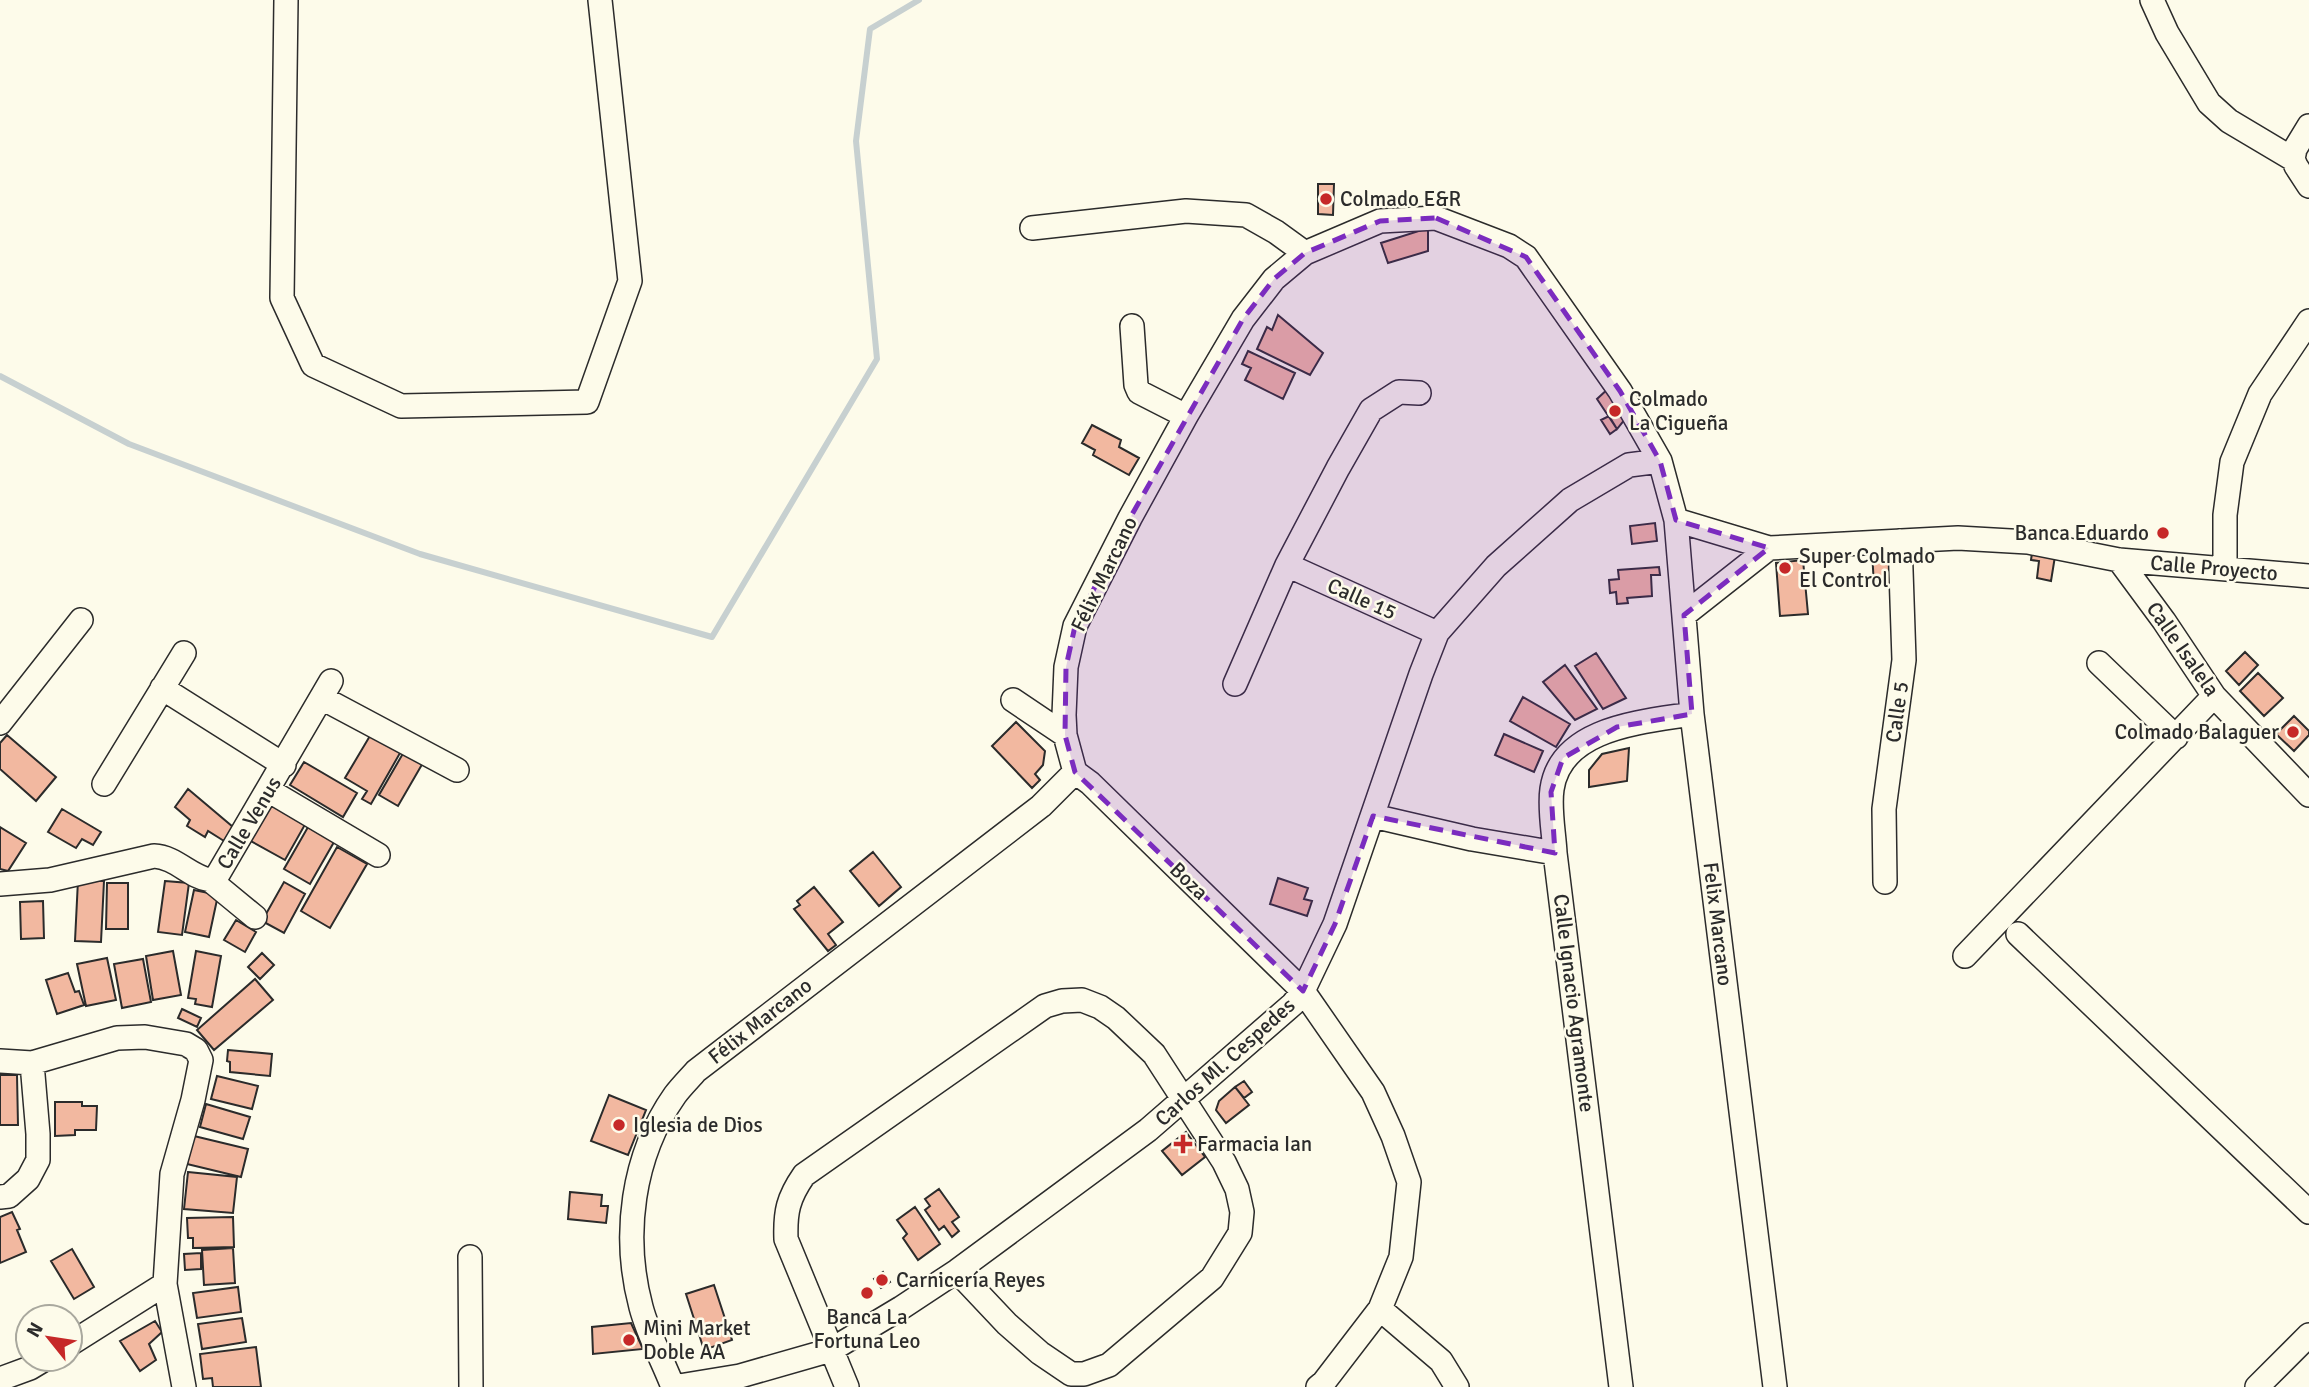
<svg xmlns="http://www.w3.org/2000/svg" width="2309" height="1387" viewBox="0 0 2309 1387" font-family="Signika,sans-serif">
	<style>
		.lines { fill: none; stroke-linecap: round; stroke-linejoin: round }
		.stream { stroke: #c7d0d0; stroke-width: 6 }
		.building { fill: #f2b8a0; stroke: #2b2b2b; stroke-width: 2 }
		.minor-casing { stroke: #2b2b2b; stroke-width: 26 }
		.minor { stroke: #fdfbea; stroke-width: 23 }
		.marked { fill: #7b2cbf; fill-opacity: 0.2; stroke: #7b2cbf; stroke-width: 5; stroke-dasharray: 14 9; stroke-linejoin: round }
		.poi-dot { fill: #c62828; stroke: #fdfbea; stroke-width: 2.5 }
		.labels { text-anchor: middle; stroke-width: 5; stroke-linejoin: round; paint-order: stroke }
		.poi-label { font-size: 21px; fill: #2b2b2b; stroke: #fdfbea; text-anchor: start }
		.street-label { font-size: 21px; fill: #2b2b2b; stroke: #fdfbea }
	</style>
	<rect width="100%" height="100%" fill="#fdfbea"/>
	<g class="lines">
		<!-- stream -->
		<path class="stream" d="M0,376L129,444L420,554L712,637L877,359L856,141L870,29L919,0"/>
	</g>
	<!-- building -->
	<path class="building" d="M1318,184H1334L1333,215L1318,214Z
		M1428,228V251L1388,263L1381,243Z
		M1278,315L1323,353L1310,375L1257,349L1267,327L1272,330Z
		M1248,351L1295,373L1283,399L1245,380L1251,368L1242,364Z
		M1610,387L1625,419L1617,429L1597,399Z
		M1609,416L1617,429L1610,434L1601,420Z
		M1092,425L1121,440L1119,447L1139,458L1129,475L1093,455L1095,450L1082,443Z
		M1655,523L1657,541L1632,544L1630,526Z
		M2033,546L2056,550L2051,581L2037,578L2039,561L2031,560Z
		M1892,550L1893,585L1874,586L1872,551Z
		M1803,560L1808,614L1780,616L1776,563Z
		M1659,567L1660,575H1651L1652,596L1627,598L1628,603L1617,604L1616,592L1610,593L1609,580L1619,579L1618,570Z
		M2245,652L2258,665L2239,685L2226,671Z
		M1596,653L1626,698L1603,709L1575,666Z
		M1565,665L1597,709L1575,720L1543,682Z
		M2258,673L2283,698L2264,716L2240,691Z
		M1523,697L1570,724L1556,747L1510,721Z
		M2294,716L2309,731V735L2294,751L2276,734Z
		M1016,722L1045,751L1043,765L1035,774L1040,780L1032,788L992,746Z
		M374,729L404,746L371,804L362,799L367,791L345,778Z
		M1504,734L1543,751L1534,772L1495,755Z
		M7,735L56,777L36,801L0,769V743Z
		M1629,748L1627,781L1589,787V770L1602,754Z
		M405,750L424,761L398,806L379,795Z
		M304,762L357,793L343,817L290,785Z
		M188,789L233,827L224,841L208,831L205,837L187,826L190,820L175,807Z
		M271,801L307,821L285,860L249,840Z
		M62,809L101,832L93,845L82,839L76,848L48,832Z
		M0,827L26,843L8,871L0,869Z
		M308,827L334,842L310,884L284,869Z
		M337,847L367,864L330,928L301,911Z
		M873,852L901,887L879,906L850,871Z
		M1278,878L1308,888L1304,899L1312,901L1307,916L1270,904Z
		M78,880L104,881L101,942L75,941Z
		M165,881L189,883L182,935L158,932Z
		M284,882L305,894L284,933L262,921Z
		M107,883H128V929H106Z
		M814,887L843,922L828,934L836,945L828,951L794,909L800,905L797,901Z
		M194,890L218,895L209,937L185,932Z
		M43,901L44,938L21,939L20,902Z
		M236,920L256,932L245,952L224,940Z
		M173,951L181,995L153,1000L146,956Z
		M196,951L221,956L212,1007L195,1004L196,999L188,998Z
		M262,953L274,965L260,979L248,967Z
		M107,958L116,1000L86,1006L77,964Z
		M143,959L151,1002L122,1008L114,964Z
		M68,973L75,992L79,991L84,1005L57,1014L46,980Z
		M255,979L273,1000L214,1050L197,1030Z
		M182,1009L201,1018L197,1027L178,1018Z
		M228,1050L272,1054L270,1076L230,1072V1062L227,1061Z
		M0,1075H17L18,1125H0Z
		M217,1076L258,1086L252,1109L211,1099Z
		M1244,1081L1252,1092L1244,1098L1235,1087Z
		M1235,1087L1249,1105L1226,1123L1216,1110L1219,1101Z
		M609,1095L646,1110L628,1155L591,1141Z
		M55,1102H82V1106H97L96,1130H75V1135L55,1136Z
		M206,1104L250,1117L243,1139L200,1127Z
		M1186,1132L1205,1157L1182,1175L1162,1151Z
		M194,1136L248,1149L241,1177L187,1164Z
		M188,1172L237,1177L233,1213L184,1209Z
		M939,1189L959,1217L952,1222L959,1231L952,1237L944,1226L939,1230L925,1210L930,1206L925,1199Z
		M570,1192L602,1195L601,1206H608L606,1223L568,1219Z
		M915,1207L940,1244L918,1260L903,1238L907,1234L897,1220Z
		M12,1212L20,1229L17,1230L26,1252L0,1263V1217Z
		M233,1217L234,1247L193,1248V1238H188L187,1218Z
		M233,1248L235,1283L204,1285L202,1250Z
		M72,1249L94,1287L74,1299L51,1261Z
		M201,1253V1269L185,1270L184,1254Z
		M883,1272L890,1282L881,1288L874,1279Z
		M714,1285L732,1340L704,1350L686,1294Z
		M238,1287L241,1312L197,1318L193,1293Z
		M242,1318L246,1342L202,1349L198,1324Z
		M155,1321L162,1332L149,1344L156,1360L140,1371L120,1341Z
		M631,1323L643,1349L593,1354L592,1327Z
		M256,1347L261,1387H213L212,1378L203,1379L200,1354Z"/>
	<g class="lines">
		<defs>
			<path id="minor" d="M286,0L282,298L313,365L401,406L587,402L630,281L600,0
				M2152,0L2167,33L2209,103L2229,121L2293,159
				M2293,159L2295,149L2309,126
				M2293,159L2296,166L2309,186
				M1032,228L1186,211L1246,215L1276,232L1305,253
				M1132,326L1136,385L1139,392L1186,416
				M1676,520L1769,548L1958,538L2028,542L2119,560L2309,576
				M2119,560L2164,621L2214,696L2309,795
				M1287,565L1437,633
				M2225,569V515L2232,462L2260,394L2309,321
				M1684,615L1769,548
				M2099,663L2176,737
				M1235,684L1287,565L1338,468L1371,410L1399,392L1419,393
				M162,688L284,765
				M322,698L457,770
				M1013,700L1065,735
				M0,723L81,620
				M1075,772L1065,735L1064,715L1066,667L1075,626L1130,518L1186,416L1243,319L1274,279L1305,253L1380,221L1436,218L1509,246L1526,257L1620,391L1660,461L1676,520L1692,714L1775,1387
				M1075,772L1090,783L1303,991L1373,1092L1393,1136L1409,1182L1401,1257L1380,1309L1324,1382L1318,1387
				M104,784L184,653
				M268,790L378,855
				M1373,816L1472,839L1555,853
				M210,880L255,917
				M1885,882L1884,809L1904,660L1900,541
				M0,884L50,880L154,856C176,857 190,877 210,880L217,876L331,681
				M2018,934L2309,1212
				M1965,956L2214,696
				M0,1061L32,1063L117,1038L145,1037L186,1044L196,1050L201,1060L193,1100L172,1174L165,1284L184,1387
				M0,1197L9,1196L28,1179L38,1160V1134L32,1063
				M470,1257L471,1387
				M1380,1309L1441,1361L1457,1387
				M70,1344L165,1284
				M0,1379L30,1368L45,1359
				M673,1387L740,1376L831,1350L901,1308L957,1271L1148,1130L1293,1004L1303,991L1335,924L1421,674L1437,633L1496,566L1570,500L1629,465L1660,461
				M673,1387C663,1361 648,1334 641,1307C622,1236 632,1156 675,1095C681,1087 689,1079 696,1071L1041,806L1075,772
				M847,1387L786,1239C785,1212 788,1198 804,1175L1045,1006L1062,1001L1082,1000L1100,1007L1116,1018L1154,1054L1224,1162L1237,1189L1242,1212L1240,1233L1212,1278L1109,1365L1084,1374H1071L1040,1353L1007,1324L957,1271
				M1621,1387L1555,853C1554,833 1549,809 1552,789C1561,727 1643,722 1692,714
				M2257,1387L2309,1335"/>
		</defs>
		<!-- minor casing -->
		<use href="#minor" class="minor-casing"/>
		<!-- minor -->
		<use href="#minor" class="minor"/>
	</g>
	<!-- marked area -->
	<path class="marked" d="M1436,218L1526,257L1620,391L1660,461L1676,520L1769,548L1684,615L1692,714L1617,727L1563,758L1551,792L1555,853L1373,816L1335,924L1303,991L1075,772L1065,735L1066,667L1075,626L1130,518L1243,319L1274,279L1305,253L1380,221Z"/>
	<!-- markers -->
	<g class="poi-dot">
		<circle cx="1326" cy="199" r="7"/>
		<circle cx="1615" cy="411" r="7"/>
		<circle cx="2163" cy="533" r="7"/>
		<circle cx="1785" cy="568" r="7"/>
		<circle cx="2293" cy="732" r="7"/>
		<circle cx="619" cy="1125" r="7"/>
		<path d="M1179.5 1133.5h7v7h7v7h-7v7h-7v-7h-7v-7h7z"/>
		<circle cx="882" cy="1280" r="7"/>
		<circle cx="867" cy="1293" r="7"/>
		<circle cx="629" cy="1340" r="7"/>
	</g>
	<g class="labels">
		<!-- poi labels -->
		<g class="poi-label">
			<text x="1340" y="206">Colmado E&amp;R</text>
			<text x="1629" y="406">Colmado<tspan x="1629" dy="24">La Cigueña</tspan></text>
			<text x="2149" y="540" text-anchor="end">Banca Eduardo</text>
			<text x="1799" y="563">Super Colmado<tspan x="1799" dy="24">El Control</tspan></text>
			<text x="2279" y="739" text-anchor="end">Colmado Balaguer</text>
			<text x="633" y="1132">Iglesia de Dios</text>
			<text x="1197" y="1151">Farmacia Ian</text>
			<text x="896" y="1287">Carnicería Reyes</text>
			<text x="867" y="1324" text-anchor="middle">Banca La<tspan x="867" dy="24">Fortuna Leo</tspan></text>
			<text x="643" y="1335">Mini Market<tspan x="643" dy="24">Doble AA</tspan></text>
		</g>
		<!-- street labels -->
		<g class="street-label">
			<text transform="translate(2214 568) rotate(5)" y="7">Calle Proyecto</text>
			<text transform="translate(1104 574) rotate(-64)" y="7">Félix Marcano</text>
			<text transform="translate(1362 599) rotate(24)" y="7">Calle 15</text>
			<text transform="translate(2183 649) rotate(55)" y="7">Calle Isalela</text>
			<text transform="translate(1897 712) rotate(-82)" y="7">Calle 5</text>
			<text transform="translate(249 823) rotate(-59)" y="7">Calle Venus</text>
			<text transform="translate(1189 881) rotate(44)" y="7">Boza</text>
			<text transform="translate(1718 924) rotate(83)" y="7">Felix Marcano</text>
			<text transform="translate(1574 1003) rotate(83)" y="7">Calle Ignacio Agramonte</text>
			<text transform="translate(760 1021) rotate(-38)" y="7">Félix Marcano</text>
			<text transform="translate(1225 1062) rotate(-42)" y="7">Carlos Ml. Cespedes</text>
		</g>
	</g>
	<!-- north arrow -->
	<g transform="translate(49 1338) rotate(300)"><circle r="33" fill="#fdfbea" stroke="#a9a89e" stroke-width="2"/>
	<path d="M0-5L12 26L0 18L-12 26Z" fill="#c62828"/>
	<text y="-10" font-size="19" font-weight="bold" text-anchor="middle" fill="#2b2b2b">N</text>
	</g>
</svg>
